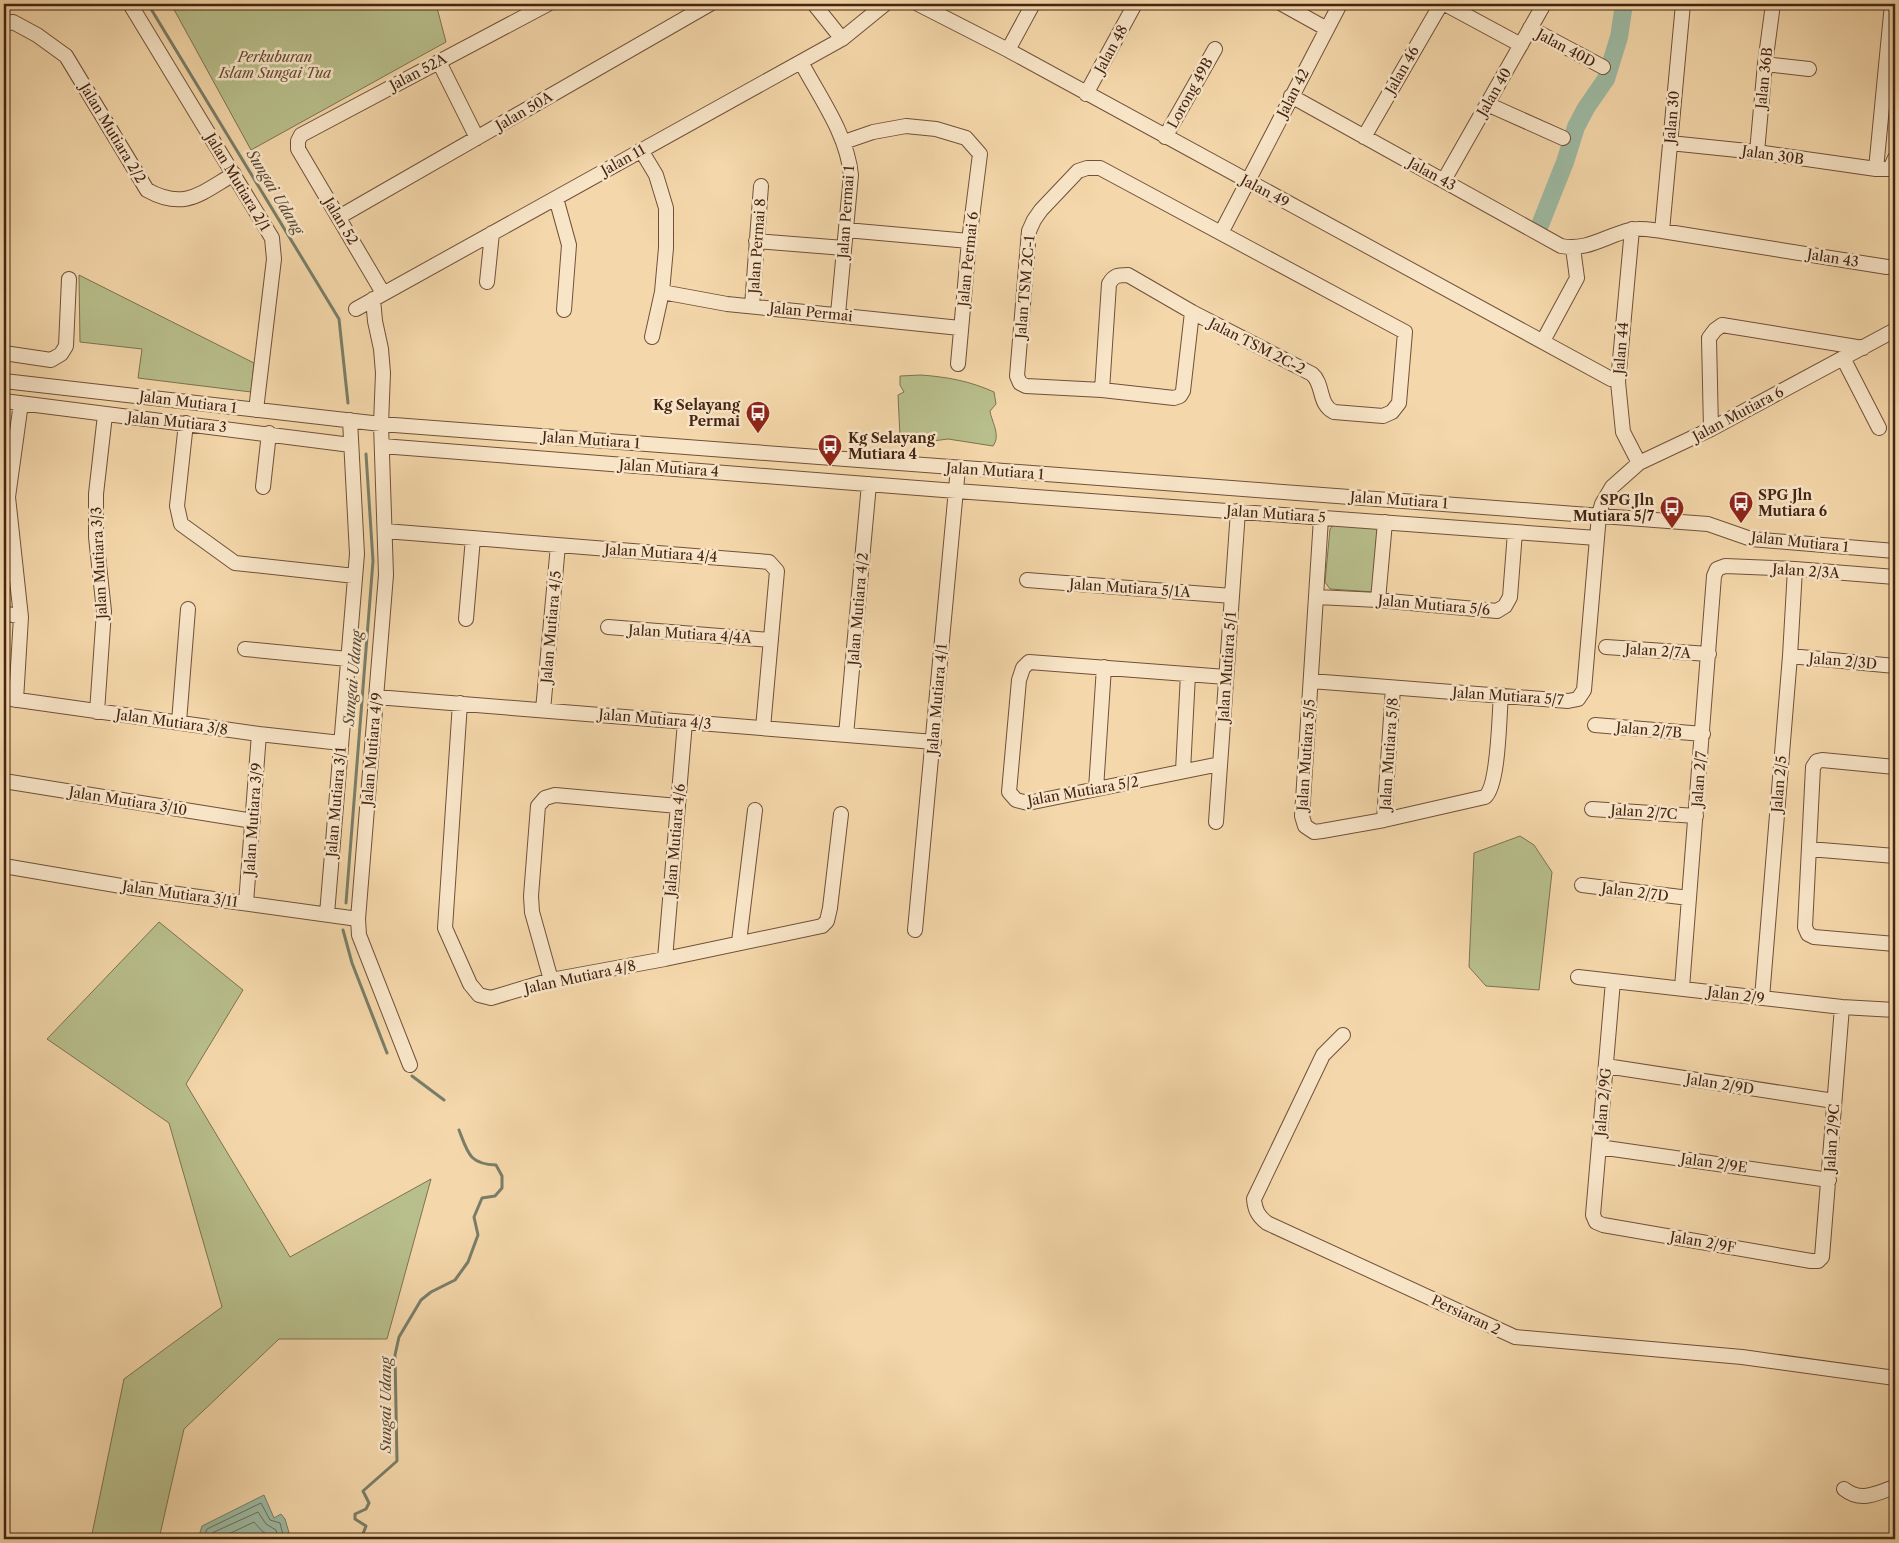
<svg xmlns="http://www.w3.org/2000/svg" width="1899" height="1543" viewBox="0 0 1899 1543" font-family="'Libre Caslon Text',serif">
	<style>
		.green { fill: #b8bf8c; stroke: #7e7250 }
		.water { fill: #9dbaa3; stroke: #797e69 }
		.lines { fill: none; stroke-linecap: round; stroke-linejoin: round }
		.shore { stroke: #706f5b; stroke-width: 1 }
		.stream { stroke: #797e69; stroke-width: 3 }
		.river { stroke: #9dbaa3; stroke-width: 18 }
		.minor-casing { stroke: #705139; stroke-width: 16 }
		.minor { stroke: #f8e5c8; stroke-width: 14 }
		.labels { text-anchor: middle; stroke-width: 5; stroke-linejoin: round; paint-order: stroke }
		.street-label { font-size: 14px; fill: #442413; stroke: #f8e5c8 }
		.park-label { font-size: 14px; font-style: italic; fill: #614b31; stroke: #f8e5c8 }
		.poi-label { font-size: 14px; font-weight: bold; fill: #442413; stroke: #f8e5c8; text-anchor: end }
		.water-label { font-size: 15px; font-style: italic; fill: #5a4a37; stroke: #f8e5c8 }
	</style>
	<rect width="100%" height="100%" fill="#f4d7aa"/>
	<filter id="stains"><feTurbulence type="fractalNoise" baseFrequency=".004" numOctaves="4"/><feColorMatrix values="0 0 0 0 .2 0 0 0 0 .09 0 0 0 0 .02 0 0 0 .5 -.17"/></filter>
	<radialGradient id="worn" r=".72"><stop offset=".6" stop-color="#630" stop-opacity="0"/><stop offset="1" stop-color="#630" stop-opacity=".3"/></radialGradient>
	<!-- green -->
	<path class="green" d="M171,4H436L446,42L251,150Z
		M79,275L254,363L251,392L138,378L142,349L80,342Z
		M921,375C947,377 970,381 994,392L996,404L990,411C992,423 1001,435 993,446L948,439L910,444L900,437L898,395L904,392L900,385V376Z
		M1336,522L1379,527L1374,592L1330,589L1325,582L1330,529Z
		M1520,836L1534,845L1552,872L1539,990L1486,986L1469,967L1474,853Z
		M159,922L243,990L186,1084L290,1257L431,1179L387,1339H279L184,1429L159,1539H91L124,1379L222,1307L169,1123L47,1039Z"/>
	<!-- water -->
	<path class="water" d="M264,1495L274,1518L281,1514L285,1519L290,1536L288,1539H198L202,1526Z"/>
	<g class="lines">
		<!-- shore -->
		<path class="shore" d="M203,1539L207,1529L261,1503L270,1520L280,1523L284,1539
			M210,1539L212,1533L258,1512L266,1524L276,1530L278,1539
			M218,1539L254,1522L262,1531L269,1536L270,1539"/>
		<!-- stream -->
		<path class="stream" d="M148,4L339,319L348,403
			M346,903L373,561L366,454
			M343,930L352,963L387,1053
			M412,1076L444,1100
			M361,1539L366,1526L355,1519V1514L366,1509L369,1503L363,1491L397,1461L395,1355L399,1337L421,1300L431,1292L455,1280L468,1262L478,1235L474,1217L482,1198L495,1196L502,1188V1176L496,1165C469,1164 468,1153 459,1130"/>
		<!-- river -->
		<path class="river" d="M1540,225L1565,162L1576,127L1586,108L1606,79L1619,37L1624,4"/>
		<defs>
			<path id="minor" d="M130,4L272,238L274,259L256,410
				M814,4L842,39
				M918,4L1008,50L1611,379
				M1282,4L1327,29
				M1445,4L1521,45
				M4,23L13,22L37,35L66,56L147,190C185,211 201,193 234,174
				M1530,28L1603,67
				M1008,50L1033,4
				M439,62L477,138
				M801,62C820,98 847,134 851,175L838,314
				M1765,64L1809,69
				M1086,94L1135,4
				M1291,96L1561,246C1588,251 1605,236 1630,230C1639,227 1652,230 1662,231L1887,267
				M1487,104L1563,138
				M1165,137L1215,49
				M1364,137L1441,4
				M844,142L873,132L906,126L936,129L966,138L980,154L969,241L958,364
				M1670,143L1757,152L1876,169H1890L1895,158
				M641,150L656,175L666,208V248L662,292L652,337
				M1757,152L1765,64L1773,4
				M1876,169L1892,4
				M1444,180L1544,4
				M556,198L569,245L564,310
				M339,217L710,4
				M1632,229L1618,382L1623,432L1639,463
				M846,230L969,241
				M1662,231L1683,4
				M1221,233L1340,4
				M756,241L844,248
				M487,282L492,233
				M662,292L727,304L960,328
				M383,293L298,149V141L301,135L548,4
				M373,299L375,321L381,349L383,373L381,424L386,575L358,919L359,935L410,1065
				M752,306L761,186
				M356,309L842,39L885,4
				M1543,341L1577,278L1573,248
				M4,353L51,360L61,354L66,346L69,279
				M1843,358L1879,428
				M4,381L381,424L1708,524L1751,539L1895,551
				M1102,390L1109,284C1114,275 1118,275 1128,275L1192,312L1312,374C1324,384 1318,405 1334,412L1383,416L1392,412L1399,403L1405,332L1100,168H1087L1078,171L1041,210L1034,220L1029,231L1017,376L1020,383L1026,386L1102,390L1174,398L1180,396L1183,391L1192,312
				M4,401L351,445
				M186,423L177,506L181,524L235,563L355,576
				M1711,429L1709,338L1715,330L1722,325L1863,348
				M382,446L956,491L1597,538
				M263,487L269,433
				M1321,518L1302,816L1305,826L1314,832L1322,831L1384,820L1485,797C1499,785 1499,716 1501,695
				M385,531L769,562L777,571L763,728
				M1027,580L1232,596
				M1317,597L1378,600L1497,611L1505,606L1510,597L1515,532
				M1378,600L1385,522
				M4,613L21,617
				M466,619L473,538
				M608,627L771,640
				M1606,647L1709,654
				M245,649L348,659
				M1790,656L1895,666
				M1311,681L1568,701L1578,699L1584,690L1599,515L1602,504L1612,487L1639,463L1711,429L1895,330
				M376,697L934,742
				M4,698L259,734L341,743
				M16,700L21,617L8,497L21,403
				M460,703L445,928L470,984L479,995L491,998L551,980L665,959L822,926L827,921L830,908L841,814
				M543,710L558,545
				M97,712L104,611L96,537V494L105,415
				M179,722L188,609
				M1595,725L1703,734
				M846,735L869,484
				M1220,764L1028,803L1016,800L1009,792L1019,680L1023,668L1029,662L1226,677
				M1895,767L1822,760L1817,761L1813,767L1805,927L1808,934L1814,937L1895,944
				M1183,771L1188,674
				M4,781L253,821
				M1096,789L1104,667
				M1592,809L1696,816
				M1384,820L1393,688
				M1216,822L1238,511
				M1809,849L1895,856
				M4,866L127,887L358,919
				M1582,885L1689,898
				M246,903L259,734
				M327,914L357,554L350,420
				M915,930L958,468
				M739,942L755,810
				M665,959L685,722
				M1578,977L1842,1007L1895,1010
				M551,980L532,912L531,896L538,806L545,798L555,795L678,806
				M1613,981L1593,1215L1596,1222L1603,1225L1811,1261H1818L1822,1257L1842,1007
				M1682,988L1714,576L1717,569L1725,566L1795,569L1895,577
				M1762,998L1790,656L1795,569
				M1343,1035L1323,1055L1254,1199C1255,1210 1258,1216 1267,1223L1515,1337L1742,1357L1895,1378
				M1606,1066L1834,1101
				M1599,1147L1829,1180
				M1844,1489C1862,1503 1876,1493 1895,1487"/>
		</defs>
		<!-- minor casing -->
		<use href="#minor" class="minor-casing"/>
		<!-- minor -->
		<use href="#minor" class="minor"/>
	</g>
	<!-- icons -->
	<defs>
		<symbol id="bus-pin" viewBox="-11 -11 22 30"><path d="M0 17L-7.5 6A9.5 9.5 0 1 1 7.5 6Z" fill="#8f2418" stroke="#f8e5c8"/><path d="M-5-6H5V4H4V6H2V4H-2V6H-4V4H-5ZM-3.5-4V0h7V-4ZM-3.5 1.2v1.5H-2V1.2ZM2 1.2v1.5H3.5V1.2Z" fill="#fff"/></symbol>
	</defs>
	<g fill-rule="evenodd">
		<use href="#bus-pin" x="744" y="399" width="28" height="38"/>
		<use href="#bus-pin" x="816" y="432" width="28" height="38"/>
		<use href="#bus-pin" x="1727" y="489" width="28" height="38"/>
		<use href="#bus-pin" x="1658" y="494" width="28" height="38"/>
	</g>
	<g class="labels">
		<!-- street labels -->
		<g class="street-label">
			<text transform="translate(1566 48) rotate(28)" y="5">Jalan 40D</text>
			<text transform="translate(1111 49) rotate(-61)" y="5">Jalan 48</text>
			<text transform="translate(1402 70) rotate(-60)" y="5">Jalan 46</text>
			<text transform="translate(418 72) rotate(-28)" y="5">Jalan 52A</text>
			<text transform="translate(1764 78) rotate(-84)" y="5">Jalan 36B</text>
			<text transform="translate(1494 92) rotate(-60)" y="5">Jalan 40</text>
			<text transform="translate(1190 93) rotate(-61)" y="5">Lorong 49B</text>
			<text transform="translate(1293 93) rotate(-63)" y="5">Jalan 42</text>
			<text transform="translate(524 111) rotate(-30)" y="5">Jalan 50A</text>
			<text transform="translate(1672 117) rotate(-85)" y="5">Jalan 30</text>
			<text transform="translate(113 133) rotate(59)" y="5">Jalan Mutiara 2/2</text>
			<text transform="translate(1773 155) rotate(8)" y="5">Jalan 30B</text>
			<text transform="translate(623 160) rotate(-29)" y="5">Jalan 11</text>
			<text transform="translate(1432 174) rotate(29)" y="5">Jalan 43</text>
			<text transform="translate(238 182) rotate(59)" y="5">Jalan Mutiara 2/1</text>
			<text transform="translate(1265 191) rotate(28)" y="5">Jalan 49</text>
			<text transform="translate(846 212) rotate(-86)" y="5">Jalan Permai 1</text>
			<text transform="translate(341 221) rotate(59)" y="5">Jalan 52</text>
			<text transform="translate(757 246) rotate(-86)" y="5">Jalan Permai 8</text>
			<text transform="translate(1833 258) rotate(9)" y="5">Jalan 43</text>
			<text transform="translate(968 259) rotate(-84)" y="5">Jalan Permai 6</text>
			<text transform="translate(1025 287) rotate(-85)" y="5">Jalan TSM 2C-1</text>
			<text transform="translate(811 312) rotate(6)" y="5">Jalan Permai</text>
			<text transform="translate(1257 346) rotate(27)" y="5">Jalan TSM 2C-2</text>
			<text transform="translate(1621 348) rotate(-85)" y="5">Jalan 44</text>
			<text transform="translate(188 402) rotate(7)" y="5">Jalan Mutiara 1</text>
			<text transform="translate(1738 414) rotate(-28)" y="5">Jalan Mutiara 6</text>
			<text transform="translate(177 422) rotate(6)" y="5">Jalan Mutiara 3</text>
			<text transform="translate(591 440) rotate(4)" y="5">Jalan Mutiara 1</text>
			<text transform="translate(669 468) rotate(4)" y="5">Jalan Mutiara 4</text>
			<text transform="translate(995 471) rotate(4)" y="5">Jalan Mutiara 1</text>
			<text transform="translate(1399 500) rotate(4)" y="5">Jalan Mutiara 1</text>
			<text transform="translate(1276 514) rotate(4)" y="5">Jalan Mutiara 5</text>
			<text transform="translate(1800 542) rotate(6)" y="5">Jalan Mutiara 1</text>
			<text transform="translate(661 553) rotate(4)" y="5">Jalan Mutiara 4/4</text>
			<text transform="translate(99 563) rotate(-93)" y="5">Jalan Mutiara 3/3</text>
			<text transform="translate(1806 571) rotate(4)" y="5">Jalan 2/3A</text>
			<text transform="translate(1130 588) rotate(4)" y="5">Jalan Mutiara 5/1A</text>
			<text transform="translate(1434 605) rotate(5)" y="5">Jalan Mutiara 5/6</text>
			<text transform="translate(858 609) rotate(-85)" y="5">Jalan Mutiara 4/2</text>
			<text transform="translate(551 627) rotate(-85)" y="5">Jalan Mutiara 4/5</text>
			<text transform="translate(690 634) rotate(4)" y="5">Jalan Mutiara 4/4A</text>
			<text transform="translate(1658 651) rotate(4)" y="5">Jalan 2/7A</text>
			<text transform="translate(1843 661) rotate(5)" y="5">Jalan 2/3D</text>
			<text transform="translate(1227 667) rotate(-86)" y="5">Jalan Mutiara 5/1</text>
			<text transform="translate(1508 696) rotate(4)" y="5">Jalan Mutiara 5/7</text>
			<text transform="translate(937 699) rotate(-85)" y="5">Jalan Mutiara 4/1</text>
			<text transform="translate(655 719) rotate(5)" y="5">Jalan Mutiara 4/3</text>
			<text transform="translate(172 722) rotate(8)" y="5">Jalan Mutiara 3/8</text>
			<text transform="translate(1649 730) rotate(5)" y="5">Jalan 2/7B</text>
			<text transform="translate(372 749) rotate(-85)" y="5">Jalan Mutiara 4/9</text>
			<text transform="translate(1389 754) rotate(-86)" y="5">Jalan Mutiara 5/8</text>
			<text transform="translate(1306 755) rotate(-86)" y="5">Jalan Mutiara 5/5</text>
			<text transform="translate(1699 779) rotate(-86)" y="5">Jalan 2/7</text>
			<text transform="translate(1779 784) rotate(-85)" y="5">Jalan 2/5</text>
			<text transform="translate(1083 791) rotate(-10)" y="5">Jalan Mutiara 5/2</text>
			<text transform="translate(128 801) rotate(9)" y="5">Jalan Mutiara 3/10</text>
			<text transform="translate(336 802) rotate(-85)" y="5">Jalan Mutiara 3/1</text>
			<text transform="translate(1644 812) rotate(4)" y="5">Jalan 2/7C</text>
			<text transform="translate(253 819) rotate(-86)" y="5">Jalan Mutiara 3/9</text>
			<text transform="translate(675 840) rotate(-85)" y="5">Jalan Mutiara 4/6</text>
			<text transform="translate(1635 892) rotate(7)" y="5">Jalan 2/7D</text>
			<text transform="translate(180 894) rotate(8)" y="5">Jalan Mutiara 3/11</text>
			<text transform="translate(580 977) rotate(-12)" y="5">Jalan Mutiara 4/8</text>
			<text transform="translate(1736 995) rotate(7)" y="5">Jalan 2/9</text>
			<text transform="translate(1720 1084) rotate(9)" y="5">Jalan 2/9D</text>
			<text transform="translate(1603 1102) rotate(-85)" y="5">Jalan 2/9G</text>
			<text transform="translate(1832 1138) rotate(-86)" y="5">Jalan 2/9C</text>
			<text transform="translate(1714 1163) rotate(8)" y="5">Jalan 2/9E</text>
			<text transform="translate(1703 1242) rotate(10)" y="5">Jalan 2/9F</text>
			<text transform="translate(1466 1315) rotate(25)" y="5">Persiaran 2</text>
		</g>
		<!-- park labels -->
		<g class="park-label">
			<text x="275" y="62">Perkuburan<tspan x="275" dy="16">Islam Sungai Tua</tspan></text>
		</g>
		<!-- poi labels -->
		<g class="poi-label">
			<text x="740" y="410">Kg Selayang<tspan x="740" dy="16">Permai</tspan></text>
			<text x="848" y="443" text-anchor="start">Kg Selayang<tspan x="848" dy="16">Mutiara 4</tspan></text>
			<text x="1758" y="500" text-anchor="start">SPG Jln<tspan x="1758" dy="16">Mutiara 6</tspan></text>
			<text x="1654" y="505">SPG Jln<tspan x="1654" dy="16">Mutiara 5/7</tspan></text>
		</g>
		<!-- water labels -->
		<g class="water-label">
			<text transform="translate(275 192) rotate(59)" y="5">Sungai Udang</text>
			<text transform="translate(353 678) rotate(-85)" y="5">Sungai Udang</text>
			<text transform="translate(386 1405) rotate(-90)" y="5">Sungai Udang</text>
		</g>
	</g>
	<!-- margin -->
	<rect width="1899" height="1543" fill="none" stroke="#f4d7aa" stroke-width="20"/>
	<rect x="5" y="5" width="1889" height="1533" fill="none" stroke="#442413" stroke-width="2.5"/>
	<rect x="10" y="10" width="1879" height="1523" fill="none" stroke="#442413"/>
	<rect width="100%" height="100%" filter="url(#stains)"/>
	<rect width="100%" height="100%" fill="url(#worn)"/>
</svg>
